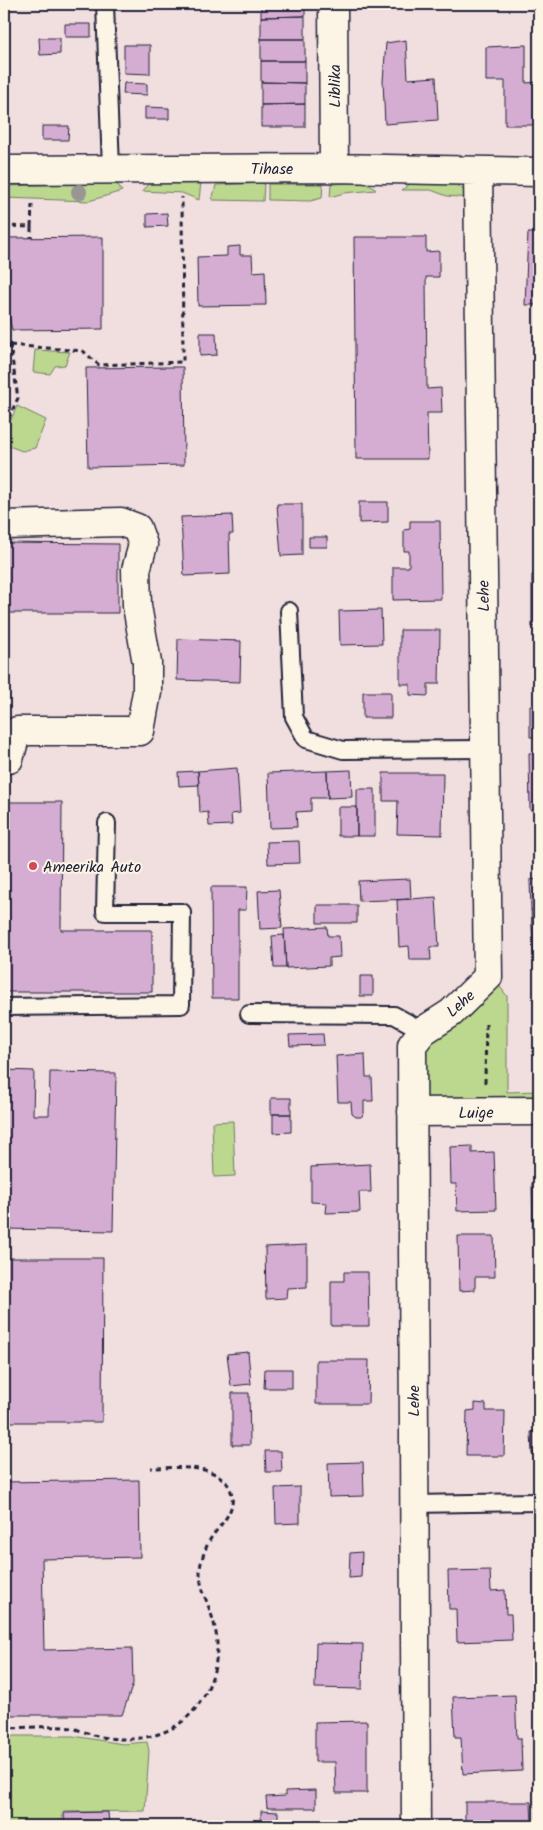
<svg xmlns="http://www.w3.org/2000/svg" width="543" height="1830" viewBox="0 0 543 1830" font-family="Kalam,sans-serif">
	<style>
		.green { fill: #bcd78e; stroke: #6f7c64 }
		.building { fill: #d6add2; stroke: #22223b }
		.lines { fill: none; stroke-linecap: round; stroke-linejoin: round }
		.lane-casing { stroke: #22223b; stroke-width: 20 }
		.street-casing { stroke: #22223b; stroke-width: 31 }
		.path { stroke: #22223b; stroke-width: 3; stroke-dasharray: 5 4; stroke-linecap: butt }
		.lane { stroke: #fcf5e5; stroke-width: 16 }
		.street { stroke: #fcf5e5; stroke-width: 28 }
		.tree { fill: #989593 }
		.poi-dot { fill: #d1495b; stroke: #fcf5e5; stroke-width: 2 }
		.labels { text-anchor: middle; stroke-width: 4; stroke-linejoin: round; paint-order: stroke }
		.street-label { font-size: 16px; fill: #22223b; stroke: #fcf5e5 }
		.poi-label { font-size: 16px; fill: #22223b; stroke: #fcf5e5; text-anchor: start }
	</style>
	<rect width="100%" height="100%" fill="#f1dfdf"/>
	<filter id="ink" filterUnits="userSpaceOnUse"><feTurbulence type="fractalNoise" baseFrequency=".02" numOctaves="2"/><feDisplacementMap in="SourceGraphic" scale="10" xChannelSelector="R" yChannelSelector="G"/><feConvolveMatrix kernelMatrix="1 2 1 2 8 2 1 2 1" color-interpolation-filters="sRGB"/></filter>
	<g filter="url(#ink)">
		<!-- green -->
		<path class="green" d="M152,182H201L199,200L182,193L142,191Z
			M110,183L118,185L122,191L89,201L4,198V186Z
			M264,183L263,201L212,200L216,185Z
			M455,183L466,192L467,198L447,196L431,190H402L410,184Z
			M268,184H323L322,198L310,201L268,200Z
			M331,184C345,184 366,179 376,190L344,193L330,197Z
			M35,350L70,352L65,365L55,366L50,374L33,372Z
			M17,406L46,420L35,448L22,451L4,444V436Z
			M495,980L507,996V1092L539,1091V1101L427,1102L419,1095L424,1051Z
			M233,1121L235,1176L214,1177L212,1122Z
			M4,1736H73L123,1744L147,1742L149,1751L145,1811L63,1812L62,1826H4Z"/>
		<!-- building -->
		<path class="building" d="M261,4H305V16L261,17Z
			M305,16V39H261V17Z
			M65,24H91V37H65Z
			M39,38H60V54L40,55Z
			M261,39H305V61H261Z
			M406,40L408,79L436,77L438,120L385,124L383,81L386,43Z
			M124,45H150V74L124,73Z
			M526,45V83L539,82V125H505V81H486V47Z
			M261,61H305V83L261,82Z
			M261,82L305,83V104L261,105Z
			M124,83L147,84V95L123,94Z
			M305,104V127H261V105Z
			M145,107L169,108V119H145Z
			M42,126H69L68,140H42Z
			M167,213L168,226L147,227V214Z
			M528,233H539V305H525Z
			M103,237V329L12,330L4,295V238Z
			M354,237H426V252L439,251V277H426L427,389L441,388L442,413H427L428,459H356Z
			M240,246V255H252L253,272L265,271L266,305L198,306L197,257L227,256V247Z
			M200,333H216L217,355L200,356Z
			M171,367H183L184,465L88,467L86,368Z
			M535,446L539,447V471H535Z
			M359,502H388V522L359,523Z
			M277,504H302V555L281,556Z
			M232,515L233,534H229L230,574L184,576L181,517Z
			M410,521H440L441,599L393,600V567H409V551H404V530L410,529Z
			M309,537H327V547H309Z
			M4,543L118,544V613H4Z
			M532,575H539V627H532Z
			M381,610L382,644L340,645L339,611Z
			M400,630H440L439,684H428V696L410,695V684H400Z
			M178,639L241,641L240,682L177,680Z
			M363,692H391V718H363Z
			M530,706H539V737H530Z
			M539,752V810H530L529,753Z
			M237,768L240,813L231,814L232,825L209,826L208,812L200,813L198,771Z
			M351,770L352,797L328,798L327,771Z
			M198,771L199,785L179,786L178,772Z
			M327,771L328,798H311V811L296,812L297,827L270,828L268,773Z
			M383,773H443L442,835L397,834L398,801H383Z
			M357,789H375V836H357Z
			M4,802H62L61,930H152V992H4Z
			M338,807H357V836H338Z
			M299,841L300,863L268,864L267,842Z
			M410,879L411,899L359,901L358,881Z
			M539,879V910H531L530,880Z
			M211,887H247L246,910H238V998H212Z
			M279,890L282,928L260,929L258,891Z
			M436,897L439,947H430L431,960H410L409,946L399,947L397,900Z
			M317,905H357V923H317Z
			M531,910H539V978L538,965L534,962Z
			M327,927L328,936H339L340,957L329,958V966L286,968L284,929Z
			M284,935L286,968H274L272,936Z
			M360,976H373V996H360Z
			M323,1034L324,1045L290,1046L289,1035Z
			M365,1054L366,1077H372L373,1101H364V1114L361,1117H356L352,1114L351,1102H338L336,1056Z
			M4,1070L34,1071L33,1115H49L50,1072L116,1073L113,1231L4,1229Z
			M271,1098H291V1114H271Z
			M273,1114H291V1132L273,1133Z
			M472,1146V1153L494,1152L496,1210L457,1211L456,1184H451L450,1147Z
			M370,1164L371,1192H359L360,1212L326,1213L327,1203L311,1202V1167Z
			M539,1182V1235H533L532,1183Z
			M458,1236H494L495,1277H475V1290L459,1291Z
			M307,1245V1287L287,1288L286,1298L266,1299L265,1247Z
			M4,1258H103L102,1422H4Z
			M344,1272H368L369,1326H331V1281H344Z
			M248,1352L251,1384L231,1386L227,1354Z
			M316,1360H369L368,1404H316Z
			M265,1369H292V1388H264Z
			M232,1393H249L250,1445H232Z
			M475,1403L486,1404V1411H505L504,1456H466L467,1411L475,1410Z
			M531,1432H539V1453L532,1454Z
			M265,1451H281L282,1472H266Z
			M363,1462L364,1496L329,1497L328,1463Z
			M139,1480L140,1557L42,1559L44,1650L132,1648L133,1684L122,1715H4V1482Z
			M300,1487V1523L276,1524L275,1488Z
			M362,1552L361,1577L349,1578L350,1553Z
			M490,1570L491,1591L505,1590L506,1614H511L512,1640L457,1642L456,1609H449L448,1571Z
			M316,1643L363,1644L362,1689L315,1688Z
			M515,1695L517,1738H521L522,1771L463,1774L461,1737H455L453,1697Z
			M367,1721V1793H336L335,1762H315V1722Z
			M316,1790V1808H267L266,1797L285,1796V1791Z
			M465,1802H531L532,1826H465Z
			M261,1811L278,1812V1826H261Z
			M108,1812L109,1826H65L64,1813Z"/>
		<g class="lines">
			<defs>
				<path id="lane" d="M105,4L111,169
					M289,611L294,717L306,739L343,750L485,749
					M4,1007L181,1005L182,912H105L107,823
					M249,1014L394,1015L423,1031
					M413,1504L539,1502"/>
				<path id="street" d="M333,4L334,168
					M4,170L334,168L539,172
					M4,525L121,522L137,528L143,545L136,570L137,606L147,663V692L140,731H17L9,759H4
					M412,1112L539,1111
					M416,1826L412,1045L423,1031L451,1013L488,977L478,171"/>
			</defs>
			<!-- lane casing -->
			<use href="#lane" class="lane-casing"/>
			<!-- street casing -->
			<use href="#street" class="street-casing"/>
			<!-- path -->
			<path class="path" d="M4,226L31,227L32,205
				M31,227V238
				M4,337L10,345L18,398L6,424
				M10,345L83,351L99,365L183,362L182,197
				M485,1083L486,1020
				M4,1728C25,1728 51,1725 72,1728C80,1730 89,1734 97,1736C117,1741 145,1740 164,1732C203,1717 224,1667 215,1628C211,1606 196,1586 201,1563C203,1555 207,1544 211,1538C222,1522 241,1507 228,1485C214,1463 174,1468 151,1468"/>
			<!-- lane -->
			<use href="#lane" class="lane"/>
			<!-- street -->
			<use href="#street" class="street"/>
		</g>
		<!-- trees -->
		<circle class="tree" cx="79" cy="192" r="8"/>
	</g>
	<!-- markers -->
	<circle class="poi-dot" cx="33" cy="866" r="5"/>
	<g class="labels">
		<!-- street labels -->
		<g class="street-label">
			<text transform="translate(334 86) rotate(-90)" y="6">Liblika</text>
			<text x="272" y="174">Tihase</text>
			<text transform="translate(483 596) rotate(-91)" y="6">Lehe</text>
			<text transform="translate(460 1003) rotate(-42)" y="6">Lehe</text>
			<text transform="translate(476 1112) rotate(-1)" y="6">Luige</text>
			<text transform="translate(413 1401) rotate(-90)" y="6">Lehe</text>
		</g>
		<!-- poi labels -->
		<g class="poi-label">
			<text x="43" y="872">Ameerika Auto</text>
		</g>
	</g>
	<!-- margin -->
	<rect width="543" height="1830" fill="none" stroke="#fcf5e5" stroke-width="20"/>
	<rect x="10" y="10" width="523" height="1810" fill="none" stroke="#22223b" stroke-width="2" filter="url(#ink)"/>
</svg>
